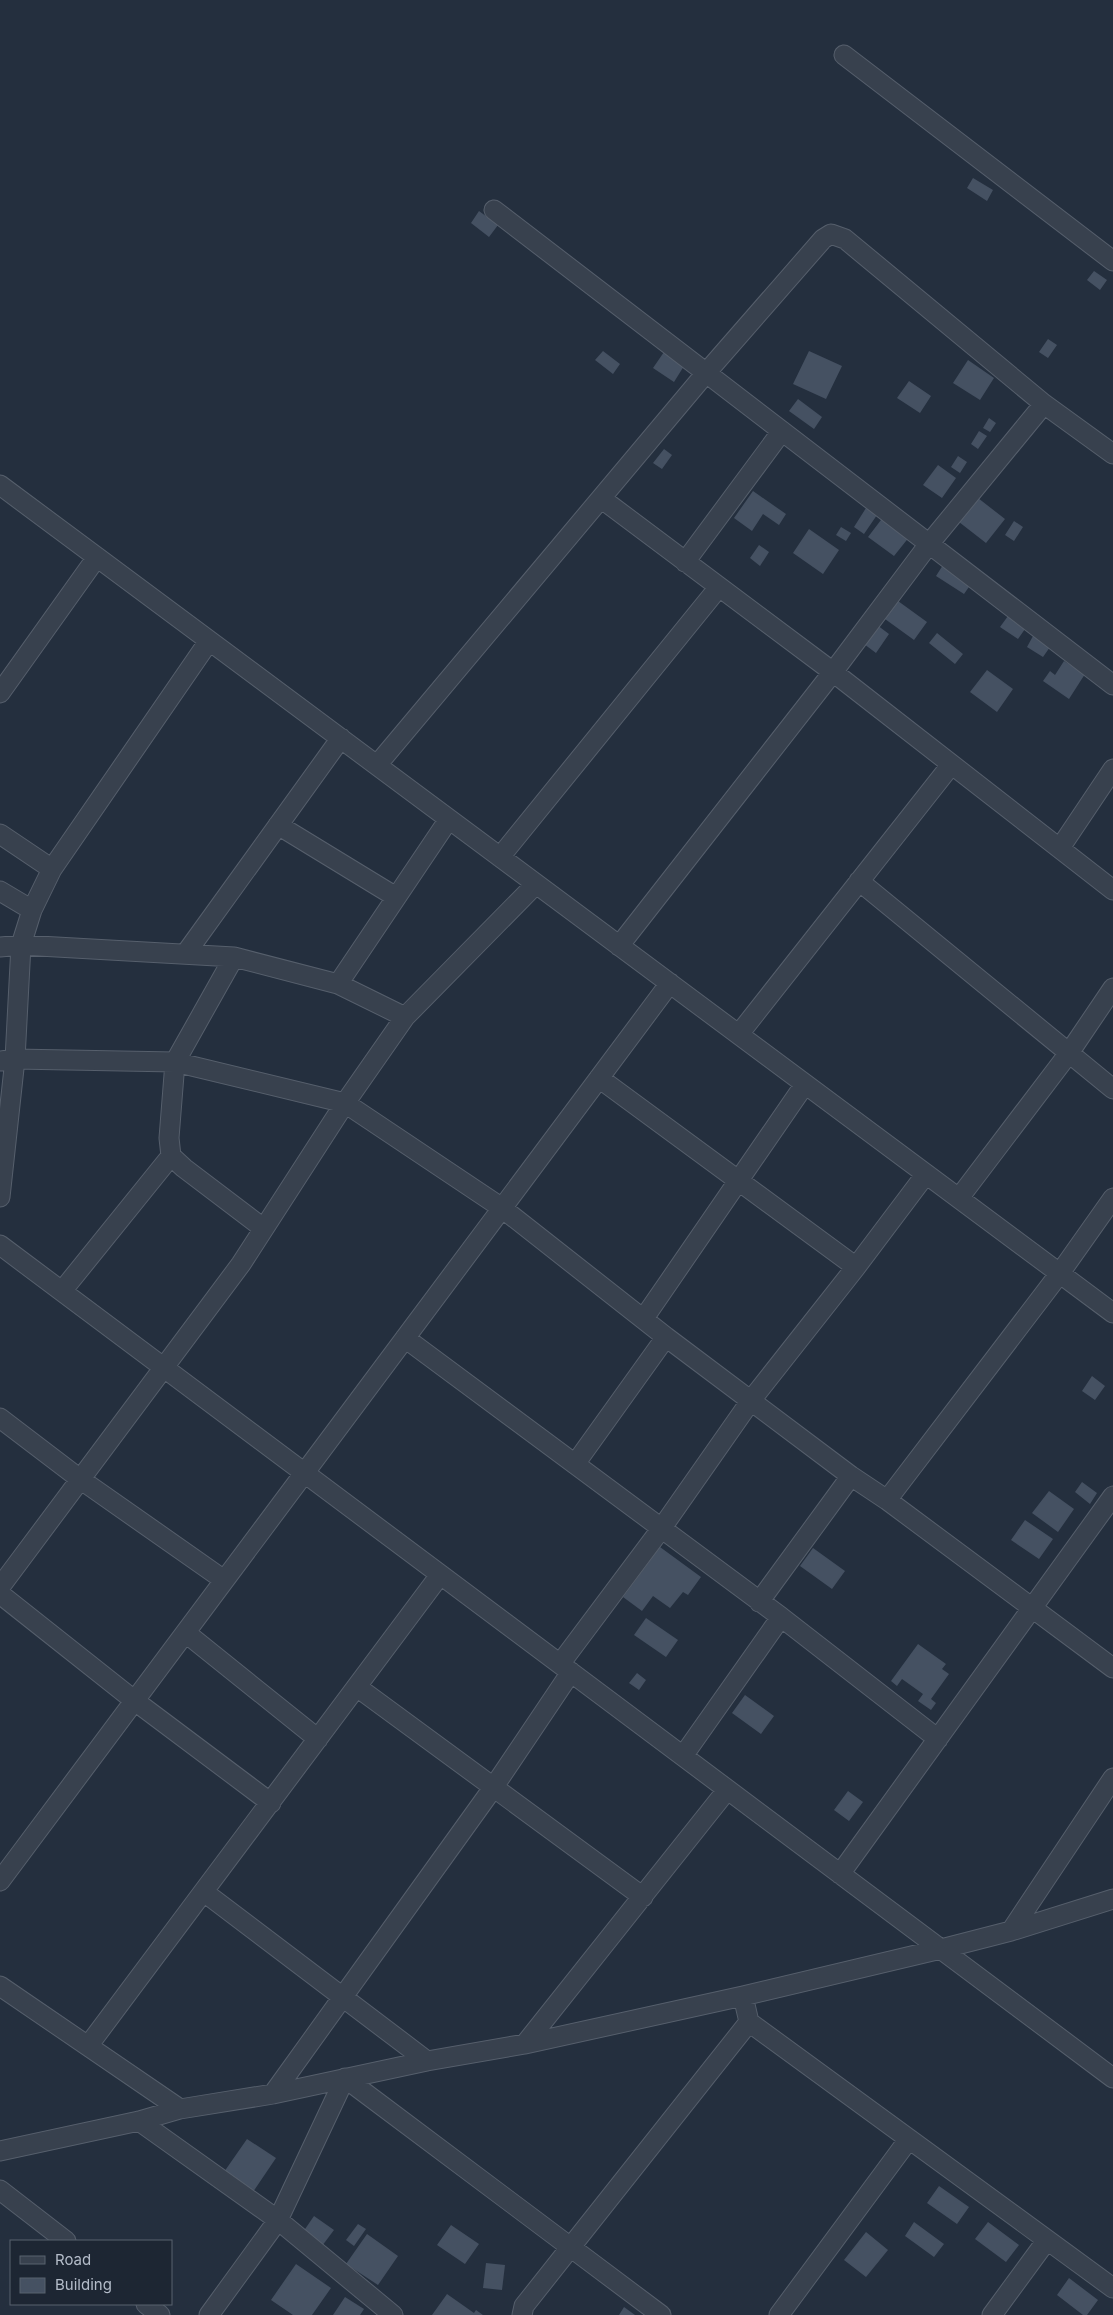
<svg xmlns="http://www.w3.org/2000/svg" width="1113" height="2315" viewBox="0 0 1113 2315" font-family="Inter,sans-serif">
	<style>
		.building { fill: #455162 }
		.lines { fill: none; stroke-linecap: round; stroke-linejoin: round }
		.minor-casing { stroke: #565f6c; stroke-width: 21 }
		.minor { stroke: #38414e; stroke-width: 19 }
	</style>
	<rect width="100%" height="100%" fill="#242f3e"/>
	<!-- building -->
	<path class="building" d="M973,178L993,190L987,201L967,188Z
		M479,211L498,225L489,237L471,223Z
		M1094,271L1107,280L1100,290L1087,280Z
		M1048,339L1057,345L1048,358L1039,352Z
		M603,351L620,364L613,374L595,360Z
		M809,351L842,366L826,399L793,384Z
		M664,352L684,366L674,382L653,368Z
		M968,360L994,378L980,400L953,383Z
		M909,381L931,396L920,413L897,398Z
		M798,399L822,417L814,429L789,411Z
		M989,418L996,423L990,432L983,428Z
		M979,431L987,436L978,449L971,444Z
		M664,449L672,455L662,469L653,463Z
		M958,456L967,462L960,473L951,467Z
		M938,465L956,478L942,498L923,485Z
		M753,491L786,514L779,525L763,514L752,531L734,518Z
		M978,498L1005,519L986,543L959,522Z
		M866,508L877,515L864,534L854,527Z
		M884,516L910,536L894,556L868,537Z
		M1014,521L1023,527L1014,541L1005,535Z
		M841,527L851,533L846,541L836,535Z
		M809,529L839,550L823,574L793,553Z
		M759,545L769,552L760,566L750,558Z
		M943,565L971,584L964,594L936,576Z
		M898,601L927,622L914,640L885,619Z
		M1008,616L1025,629L1018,639L1000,627Z
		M877,625L889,634L876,653L864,644Z
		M937,633L963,654L955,664L929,643Z
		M1033,636L1050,647L1043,657L1027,647Z
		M1064,661L1085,674L1069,699L1043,681L1050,671L1055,675Z
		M987,670L1013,689L997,712L970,692Z
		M1092,1376L1105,1386L1095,1400L1082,1391Z
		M1082,1482L1097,1493L1090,1504L1075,1492Z
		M1049,1491L1074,1509L1058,1532L1032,1513Z
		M1025,1520L1053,1539L1039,1559L1011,1540Z
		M660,1547L701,1577L688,1595L683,1592L670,1608L653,1596L642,1611L623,1597Z
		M813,1548L845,1571L832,1589L800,1566Z
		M646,1618L678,1640L666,1657L634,1635Z
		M918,1644L946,1664L942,1669L949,1674L931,1699L936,1703L931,1710L918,1701L923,1694L902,1679L897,1686L891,1681Z
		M637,1673L646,1680L639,1690L629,1683Z
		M745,1695L774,1716L761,1734L732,1713Z
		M848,1791L863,1802L849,1821L834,1810Z
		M247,2139L276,2158L253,2192L224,2172Z
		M939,2186L969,2207L957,2224L927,2203Z
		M314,2216L334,2230L322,2246L303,2232Z
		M914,2222L944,2244L934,2257L905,2236Z
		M988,2222L1019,2245L1006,2262L975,2239Z
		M358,2224L366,2229L354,2246L346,2240Z
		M451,2225L479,2244L465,2264L437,2245Z
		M866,2232L888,2250L866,2277L844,2260Z
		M367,2234L398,2256L378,2285L346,2264Z
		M486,2263L505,2265L502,2290L483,2288Z
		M296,2264L331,2288L312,2315H293L271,2300Z
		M1069,2278L1098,2300L1087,2315H1083L1057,2295Z
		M447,2294L474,2313L476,2310L483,2315H432Z
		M345,2297L364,2309L360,2315H333Z
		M624,2307L635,2315H619Z"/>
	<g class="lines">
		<defs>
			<path id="minor" d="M844,55L1113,261
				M494,210L1113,685
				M0,485L1113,1313
				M602,499L833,672L1113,890
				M685,562L782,431
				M0,693L97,557
				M377,765L706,373L823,239L831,234L845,239L1044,404L1113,454
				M278,825L396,897
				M0,834L52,869
				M1060,848L1113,769
				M500,857L719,587
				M859,881L1113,1089
				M0,891L32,910
				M619,946L833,672L929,544L1044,404
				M0,947L21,945L234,957L338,984L405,1017L536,884
				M186,953L341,738
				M234,957L175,1062L169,1138L171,1156L184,1168L263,1228
				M338,984L449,819
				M739,1034L951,765
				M0,1061L15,1059L175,1062L345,1103L502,1208L666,1337L851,1476L887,1500L1113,1668
				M599,1078L856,1267
				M0,1197L15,1059L21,945L32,910L52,869L209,641
				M959,1198L1069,1053L1113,988
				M0,1245L1113,2078
				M62,1291L171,1156
				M644,1318L805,1084
				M405,1338L781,1617L938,1739
				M0,1418L80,1479L224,1580
				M575,1464L666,1337
				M887,1500L1060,1273L1113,1198
				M0,1587L241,1264L345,1103L405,1017
				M0,1594L135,1701L271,1803
				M759,1602L851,1476
				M186,1633L318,1739
				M560,1664L661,1529L752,1399L856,1267L926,1174
				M357,1687L643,1897
				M683,1756L781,1617
				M840,1874L1113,1496
				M0,1881L670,983
				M204,1892L427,2061
				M1011,1931L1113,1778
				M0,1986L180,2109
				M743,1996L749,2022L1113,2288
				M525,2044L727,1790
				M88,2046L440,1575
				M273,2094L493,1788L571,1672
				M139,2121L278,2220L393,2315
				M0,2151L139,2121L180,2109L273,2094L427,2061L525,2044L743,1996L941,1949L1011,1931L1113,1899
				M0,2190L66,2241
				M146,2304L160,2315
				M209,2315L278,2220L345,2078L661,2315
				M522,2315L524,2306L749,2022
				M779,2315L909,2139
				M992,2315L1047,2240"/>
		</defs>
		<!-- minor casing -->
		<use href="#minor" class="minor-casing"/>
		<!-- minor -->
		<use href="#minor" class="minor"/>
	</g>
	<!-- legend -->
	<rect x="10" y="2240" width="162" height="65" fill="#1d2633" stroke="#59626f"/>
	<rect x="20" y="2256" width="25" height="8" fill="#38414e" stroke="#59626f"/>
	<text x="55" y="2265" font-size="15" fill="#b4bcc9">Road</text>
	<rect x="20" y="2278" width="25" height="15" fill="#455162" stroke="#59626f"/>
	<text x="55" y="2290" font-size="15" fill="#b4bcc9">Building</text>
</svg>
